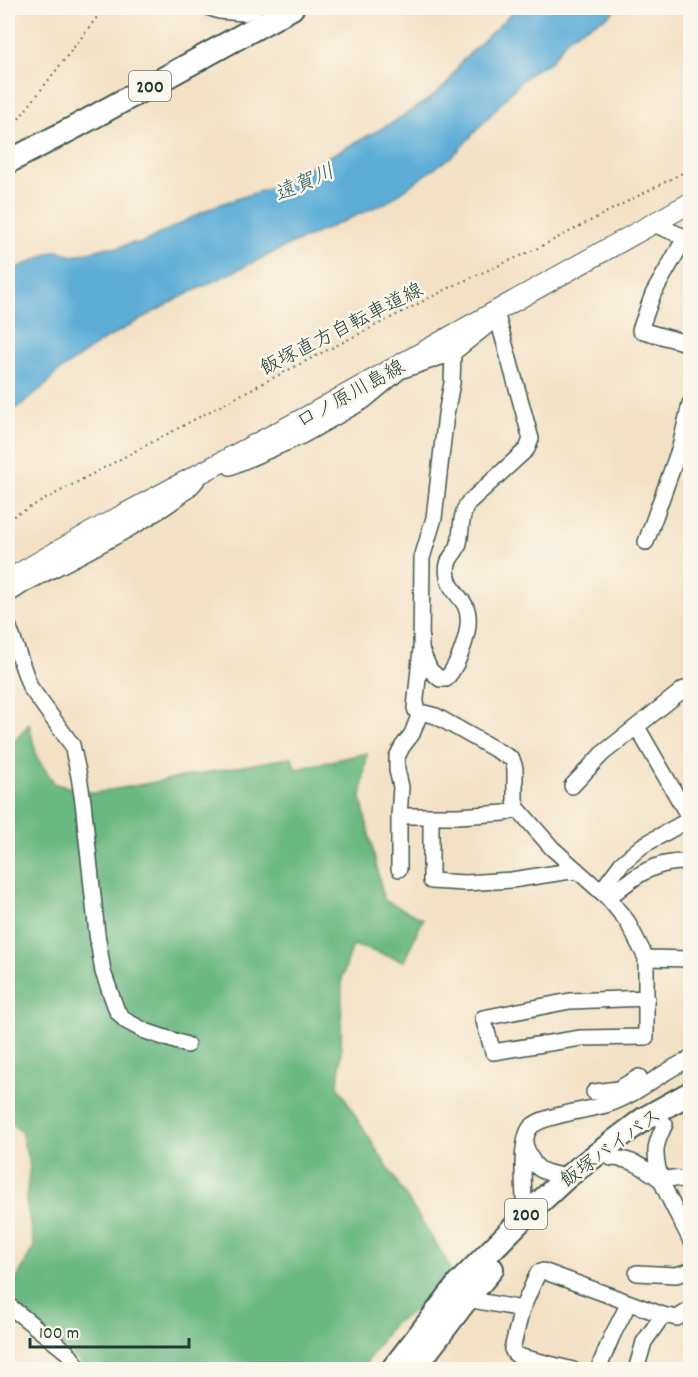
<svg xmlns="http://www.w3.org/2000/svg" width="698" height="1377" viewBox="0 0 698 1377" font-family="Dekko,'Klee One',sans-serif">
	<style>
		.forest { fill: #6ab882; stroke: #447a5b; stroke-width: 1.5 }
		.water { fill: #5dadd7; stroke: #3e7586; stroke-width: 1.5 }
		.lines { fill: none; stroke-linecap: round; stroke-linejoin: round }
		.minor-casing { stroke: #3f564a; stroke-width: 18 }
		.major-casing { stroke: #3f564a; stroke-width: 22 }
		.highway-casing { stroke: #3f564a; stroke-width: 26 }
		.path { stroke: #3f564a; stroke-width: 2; stroke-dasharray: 1.5 4.5; stroke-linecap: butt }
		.minor { stroke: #fff; stroke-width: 15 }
		.major { stroke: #fff; stroke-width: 20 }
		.highway { stroke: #fff; stroke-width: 22 }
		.labels { text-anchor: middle; stroke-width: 5; stroke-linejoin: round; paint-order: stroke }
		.shield { fill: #fbf7ec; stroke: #61756b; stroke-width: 1.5 }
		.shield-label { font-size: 18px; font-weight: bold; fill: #1f3d34 }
		.street-label { font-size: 20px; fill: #1f3d34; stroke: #fbf7ec }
		.water-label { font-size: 21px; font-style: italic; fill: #325f65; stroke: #fbf7ec }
	</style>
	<rect width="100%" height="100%" fill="#fbf7ec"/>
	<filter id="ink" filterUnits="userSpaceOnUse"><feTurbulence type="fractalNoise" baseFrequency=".0167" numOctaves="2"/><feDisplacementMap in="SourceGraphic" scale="12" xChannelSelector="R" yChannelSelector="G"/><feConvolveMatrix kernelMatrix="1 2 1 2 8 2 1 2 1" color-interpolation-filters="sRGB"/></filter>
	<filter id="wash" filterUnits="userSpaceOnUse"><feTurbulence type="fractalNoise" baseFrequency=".008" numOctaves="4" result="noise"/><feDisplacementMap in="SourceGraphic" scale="24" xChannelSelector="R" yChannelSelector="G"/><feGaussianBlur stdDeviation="1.35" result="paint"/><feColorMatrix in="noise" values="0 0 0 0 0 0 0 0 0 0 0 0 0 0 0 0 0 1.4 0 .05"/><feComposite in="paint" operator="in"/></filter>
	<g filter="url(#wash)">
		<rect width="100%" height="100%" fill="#f3e1c5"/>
		<!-- forest -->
		<path class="forest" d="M29,724L37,758L55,784L95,793L292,757L295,769L367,753L361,798L384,900L423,919L404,961L353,945L342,978L341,1054L338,1085L357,1119L446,1260L452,1274L447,1287L391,1326L362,1369H88L12,1302L10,1292L34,1246L26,1200L30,1166L21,1132L8,1120V749Z"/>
		<!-- water -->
		<path class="water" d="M517,8H617L608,16L580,30L567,39L550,62L535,70L521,81L455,154L387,202L285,247L179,298L104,340L55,374L48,383L8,415V272L50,253L60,251L73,256L108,247L117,248L131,243H142L215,206L270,188L392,123L428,100L448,83L461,62Z"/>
	</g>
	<g filter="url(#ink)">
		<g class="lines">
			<defs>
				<path id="minor" d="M210,8L219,11L244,13L255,8
					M653,224L690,239
					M685,238L653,294L640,330L690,344
					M496,319L453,353L452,383L446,414L434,518L422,558L421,649L415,708L416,711L436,716L512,759L515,768V800L518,809L552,848L608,898L627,921L646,958V1037L581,1038L493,1052L483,1018L570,1001L647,998
					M230,467L302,436L364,401L400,371L453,353
					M646,542L680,447L690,404
					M8,595L25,584C55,568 188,503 198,478
					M8,625L30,687L72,745L79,776L83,802L97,934L103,972L117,1011L126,1021L145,1031L187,1045
					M422,652L430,670L440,679H446C459,664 475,624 465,605C459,595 450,589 448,577C447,572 447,564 450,559C453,553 458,550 459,543C462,529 460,515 468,503L527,449L531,439L496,312
					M637,727L690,819
					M572,786L602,754L684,689L690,695
					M399,816H458L505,813L518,809
					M431,816V881L465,883L512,880L577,870
					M399,869V816L401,787L397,770V757L402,747L412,734L420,713
					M601,891L622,863L642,846L690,819
					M608,898C627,883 646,866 671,863C677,862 684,862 690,862
					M646,958L690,959
					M594,1092L618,1089L639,1077
					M665,1124C661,1133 656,1141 656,1151C655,1180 678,1213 690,1239
					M526,1147C535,1172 542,1172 567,1177
					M611,1158C633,1159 643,1167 661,1180L673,1178L690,1181
					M525,1216C524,1196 519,1143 530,1128C540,1115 592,1110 609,1104C639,1094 662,1071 690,1059
					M637,1273L676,1275L690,1271
					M467,1299L522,1309L512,1349L514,1353L518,1356L573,1370
					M8,1305L68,1353L81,1370
					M522,1309L538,1273L543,1271L663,1315L677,1318L690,1310
					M598,1370L612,1336L629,1303
					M636,1370L644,1342L663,1315"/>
				<path id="major" d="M8,580C105,522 206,471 306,417C435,346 562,274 690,203"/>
				<path id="highway" d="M8,162L77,126L292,8
					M392,1370L459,1283L525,1216L567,1177L621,1136L645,1118L690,1093
					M413,1370L467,1299L492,1269"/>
			</defs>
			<!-- minor casing -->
			<use href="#minor" class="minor-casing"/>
			<!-- major casing -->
			<use href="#major" class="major-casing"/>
			<!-- highway casing -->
			<use href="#highway" class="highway-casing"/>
			<!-- path -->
			<path class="path" d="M8,133L104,8
				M8,519L261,384L457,284L538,248L690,169"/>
			<!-- minor -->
			<use href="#minor" class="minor"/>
			<!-- major -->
			<use href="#major" class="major"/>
			<!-- highway -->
			<use href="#highway" class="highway"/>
		</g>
	</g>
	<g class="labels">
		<!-- shield labels -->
		<g class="shield">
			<rect x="129" y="71" width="42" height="30" rx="4.5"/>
			<rect x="505" y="1199" width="42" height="30" rx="4.5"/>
		</g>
		<g class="shield-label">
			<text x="150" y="92">200</text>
			<text x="526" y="1220">200</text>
		</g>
		<!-- street labels -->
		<g class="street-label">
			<text transform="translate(341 328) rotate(-27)" y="7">飯塚直方自転車道線</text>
			<text transform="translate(350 393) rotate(-29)" y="7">口ノ原川島線</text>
			<text transform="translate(610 1147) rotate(-36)" y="7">飯塚バイパス</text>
		</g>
		<!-- water labels -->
		<g class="water-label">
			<text transform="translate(304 182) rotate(-24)" y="7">遠賀川</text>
		</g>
	</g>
	<!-- margin -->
	<rect width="698" height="1377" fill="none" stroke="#fbf7ec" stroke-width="30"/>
	<!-- scale -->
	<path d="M30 1338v9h159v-9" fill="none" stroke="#1f3d34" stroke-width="3"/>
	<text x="39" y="1338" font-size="18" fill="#1f3d34" stroke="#fbf7ec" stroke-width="4.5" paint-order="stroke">100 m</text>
</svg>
